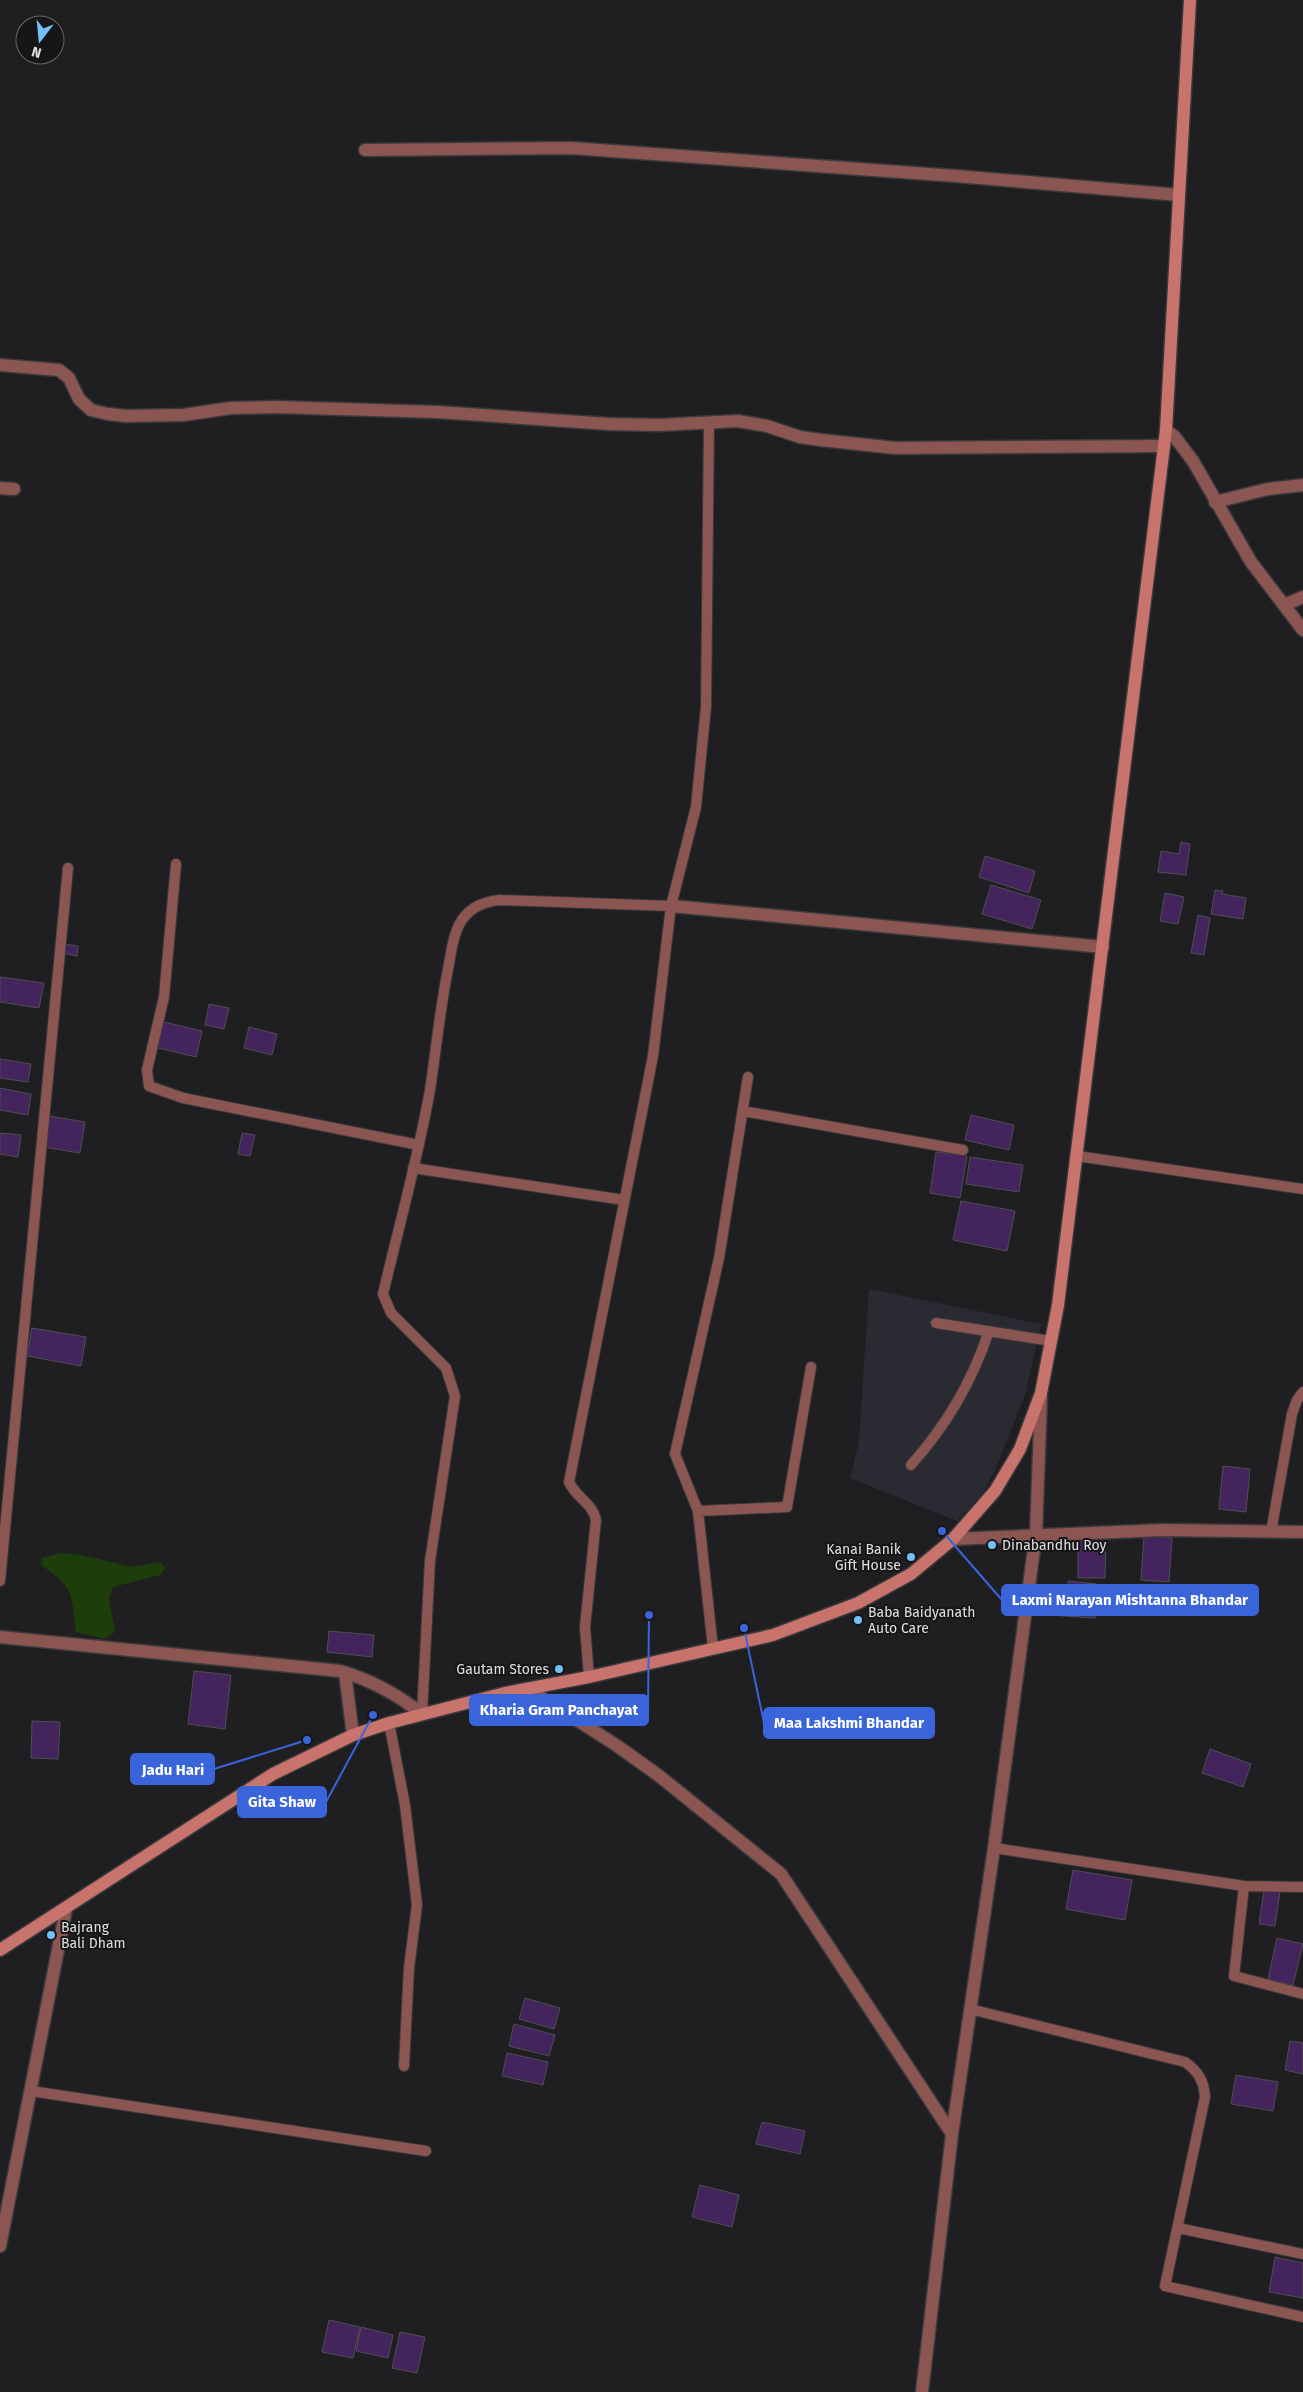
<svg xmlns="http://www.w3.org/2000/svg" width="1303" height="2392" viewBox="0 0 1303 2392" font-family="'Fira Sans',sans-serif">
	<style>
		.built { fill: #2a2a32 }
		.green { fill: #1d3e0b }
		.building { fill: #43245d; stroke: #4f4e51 }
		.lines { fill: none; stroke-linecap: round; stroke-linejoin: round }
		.service-casing { stroke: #3a3a3d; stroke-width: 12 }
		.minor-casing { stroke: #3a3a3d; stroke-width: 15 }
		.tertiary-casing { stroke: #3a3a3d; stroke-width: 15 }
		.secondary-casing { stroke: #3a3a3d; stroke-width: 15 }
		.service { stroke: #8b5651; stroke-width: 10 }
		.minor { stroke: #8b5651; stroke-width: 12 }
		.tertiary { stroke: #8b5651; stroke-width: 12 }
		.secondary { stroke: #c9736d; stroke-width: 12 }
		.poi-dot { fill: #73c1f5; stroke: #161619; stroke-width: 2 }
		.labels { text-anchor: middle; stroke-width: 4; stroke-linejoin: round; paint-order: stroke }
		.poi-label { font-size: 14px; fill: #e0e0e2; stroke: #161619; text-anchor: start }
		.leader { fill: none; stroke: #3a64da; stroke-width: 2 }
		.callout-dot { fill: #3a64da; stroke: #161619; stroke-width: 2 }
		.callout { fill: #3a64da; stroke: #3a64da; stroke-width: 2 }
		.callout-label { font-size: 15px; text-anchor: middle; font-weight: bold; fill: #fff }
	</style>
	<rect width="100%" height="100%" fill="#1f1f22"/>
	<!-- built -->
	<path class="built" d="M869,1289L1041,1324L1025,1395L995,1470L982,1494L957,1521L850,1478L859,1441Z"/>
	<!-- green -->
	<path class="green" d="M61,1553L81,1555L133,1567L161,1562L165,1569L160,1575L113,1587L109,1599L115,1632L104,1639L76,1632C71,1594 75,1588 41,1565L42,1558Z"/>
	<!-- building -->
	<path class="building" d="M1181,842L1190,844L1186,875L1158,872L1161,851L1179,854Z
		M985,856L1035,871L1029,893L979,877Z
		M991,885L1041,900L1032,929L982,914Z
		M1215,890L1223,891L1222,894L1246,898L1243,919L1211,914Z
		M1165,893L1184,897L1178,924L1160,921Z
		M1198,915L1210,918L1204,955L1191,953Z
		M63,944L78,946L77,956L62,953Z
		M0,977L44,983L39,1008L0,1002Z
		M209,1004L229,1008L224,1029L205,1025Z
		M160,1021L202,1031L196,1057L154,1047Z
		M249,1027L277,1034L272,1055L244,1048Z
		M0,1059L31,1064L28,1082L0,1078Z
		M0,1088L31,1094L28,1115L0,1110Z
		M971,1115L1014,1125L1009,1150L965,1140Z
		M49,1116L85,1122L80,1153L43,1147Z
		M0,1133L21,1135L18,1157L0,1154Z
		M242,1133L255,1135L250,1156L238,1154Z
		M936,1152L967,1156L960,1198L930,1193Z
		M970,1157L1023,1165L1019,1192L966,1184Z
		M961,1201L1015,1211L1007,1251L953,1240Z
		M32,1328L86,1337L81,1366L27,1356Z
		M1223,1466L1250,1469L1246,1512L1219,1509Z
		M1144,1536L1172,1538L1169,1582L1141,1580Z
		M1078,1538H1106L1105,1578H1078Z
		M1068,1581L1097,1584L1095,1618L1034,1614L1036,1590L1068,1592Z
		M329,1631L374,1635L372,1657L327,1652Z
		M194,1671L231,1675L225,1729L188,1724Z
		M32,1721L60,1722L58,1759L31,1758Z
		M1210,1749L1251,1764L1243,1787L1202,1773Z
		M1073,1870L1132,1880L1125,1920L1066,1909Z
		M1264,1890L1280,1892L1275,1926L1259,1924Z
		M1277,1938L1303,1944L1293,1985L1268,1979Z
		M525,1998L560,2008L554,2029L519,2019Z
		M514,2024L555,2035L549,2056L509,2046Z
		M1290,2041L1303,2043V2074L1285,2070Z
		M507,2053L548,2062L543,2085L502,2076Z
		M1236,2075L1278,2082L1273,2111L1231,2104Z
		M762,2122L805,2131L800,2154L756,2144Z
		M700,2185L739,2195L732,2227L692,2217Z
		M1275,2257L1303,2263V2298L1269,2292Z
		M329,2320L360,2327L353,2358L322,2352Z
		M361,2327L393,2335L388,2358L356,2351Z
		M400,2332L425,2337L417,2373L392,2368Z"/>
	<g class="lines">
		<defs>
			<path id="service" d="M176,864L164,997L147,1070L149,1086L183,1098L419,1145
				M743,1111L963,1150
				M1077,1156L1303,1189
				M413,1168L624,1200
				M936,1323L1051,1341
				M911,1465C947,1425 972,1382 989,1331
				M698,1511L787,1507L811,1367
				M1271,1532L1292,1414L1297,1400L1303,1392
				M0,1581L68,868
				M713,1648L698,1511L675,1454L719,1258L748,1077
				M589,1677L585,1627L596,1520C592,1502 576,1498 569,1482L653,1056L671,906L696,807L706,707L709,422
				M422,1714L430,1561L455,1396L446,1368L391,1313L383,1294C399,1226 418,1158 430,1090C436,1050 440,1009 448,969C451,955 452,938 459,925C467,909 482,902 499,900L671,906
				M389,1723L405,1805L417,1905L409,1968L404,2066
				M994,1848L1244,1886L1303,1887
				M1244,1886L1234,1976L1303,1994
				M970,2009L1185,2062C1198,2071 1204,2081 1205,2097L1165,2286L1303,2317
				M31,2091L426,2151
				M1178,2228L1303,2254"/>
			<path id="minor" d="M365,150L571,148L956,176L1179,195
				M0,365L59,370L69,378L79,399L91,410L108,414L126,416L183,415L231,408L276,407L437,412L609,424L659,425L738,421L767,426L800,437L821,440L895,448L1164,446
				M0,488L14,489
				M1215,502L1268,489L1303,485
				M1284,605L1303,597
				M671,906L1103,947
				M953,1539L1163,1530L1303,1532
				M0,1637L340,1671C371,1680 397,1694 422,1714
				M345,1673L353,1735
				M528,1689L616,1745L658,1775L781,1874L952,2134
				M0,2246L66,1909
				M922,2392L952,2134L994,1848L1036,1534L1041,1397"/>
			<path id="tertiary" d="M1166,430L1174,436L1193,461L1251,562L1303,630"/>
			<path id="secondary" d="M0,1950L273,1774L353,1735L389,1723L505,1693L589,1677L773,1635L858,1603L911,1574L953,1539L995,1491L1020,1449L1041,1393L1058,1305L1166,430L1190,0"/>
		</defs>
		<!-- service casing -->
		<use href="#service" class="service-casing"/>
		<!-- minor casing -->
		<use href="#minor" class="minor-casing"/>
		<!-- tertiary casing -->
		<use href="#tertiary" class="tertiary-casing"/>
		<!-- secondary casing -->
		<use href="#secondary" class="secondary-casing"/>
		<!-- service -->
		<use href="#service" class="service"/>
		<!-- minor -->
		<use href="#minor" class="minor"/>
		<!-- tertiary -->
		<use href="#tertiary" class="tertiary"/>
		<!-- secondary -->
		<use href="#secondary" class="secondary"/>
	</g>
	<!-- markers -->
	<g class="poi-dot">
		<circle cx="992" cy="1545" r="5"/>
		<circle cx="911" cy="1557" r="5"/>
		<circle cx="858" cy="1620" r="5"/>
		<circle cx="559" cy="1669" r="5"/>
		<circle cx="51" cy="1935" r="5"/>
	</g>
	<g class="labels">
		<!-- poi labels -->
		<g class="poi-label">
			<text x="1002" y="1550">Dinabandhu Roy</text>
			<text x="901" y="1554" text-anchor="end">Kanai Banik<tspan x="901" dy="16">Gift House</tspan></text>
			<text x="868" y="1617">Baba Baidyanath<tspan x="868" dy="16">Auto Care</tspan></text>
			<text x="549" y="1674" text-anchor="end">Gautam Stores</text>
			<text x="61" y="1932">Bajrang<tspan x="61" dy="16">Bali Dham</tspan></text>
		</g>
	</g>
	<!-- callouts -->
	<path class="leader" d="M942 1531L1002 1600M649 1615L648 1710M744 1628L764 1723M307 1740L214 1769M373 1715L326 1802"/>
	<g class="callout-dot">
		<circle cx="942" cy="1531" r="5"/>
		<circle cx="649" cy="1615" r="5"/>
		<circle cx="744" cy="1628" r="5"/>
		<circle cx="307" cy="1740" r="5"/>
		<circle cx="373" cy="1715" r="5"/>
	</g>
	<g class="callout">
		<rect x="1002" y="1585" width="256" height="30" rx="5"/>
		<rect x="470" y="1695" width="178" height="30" rx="5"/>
		<rect x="764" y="1708" width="170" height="30" rx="5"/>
		<rect x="131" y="1754" width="83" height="30" rx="5"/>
		<rect x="238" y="1787" width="88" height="30" rx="5"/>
	</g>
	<g class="callout-label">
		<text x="1130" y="1605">Laxmi Narayan Mishtanna Bhandar</text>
		<text x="559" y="1715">Kharia Gram Panchayat</text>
		<text x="849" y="1728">Maa Lakshmi Bhandar</text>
		<text x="173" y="1775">Jadu Hari</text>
		<text x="282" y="1807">Gita Shaw</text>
	</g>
	<!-- north arrow -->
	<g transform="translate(40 40) rotate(196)"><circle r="24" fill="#161619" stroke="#676769"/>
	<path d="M0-4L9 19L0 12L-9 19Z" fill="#73c1f5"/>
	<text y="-8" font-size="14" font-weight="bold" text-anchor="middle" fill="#e0e0e2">N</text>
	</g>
</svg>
